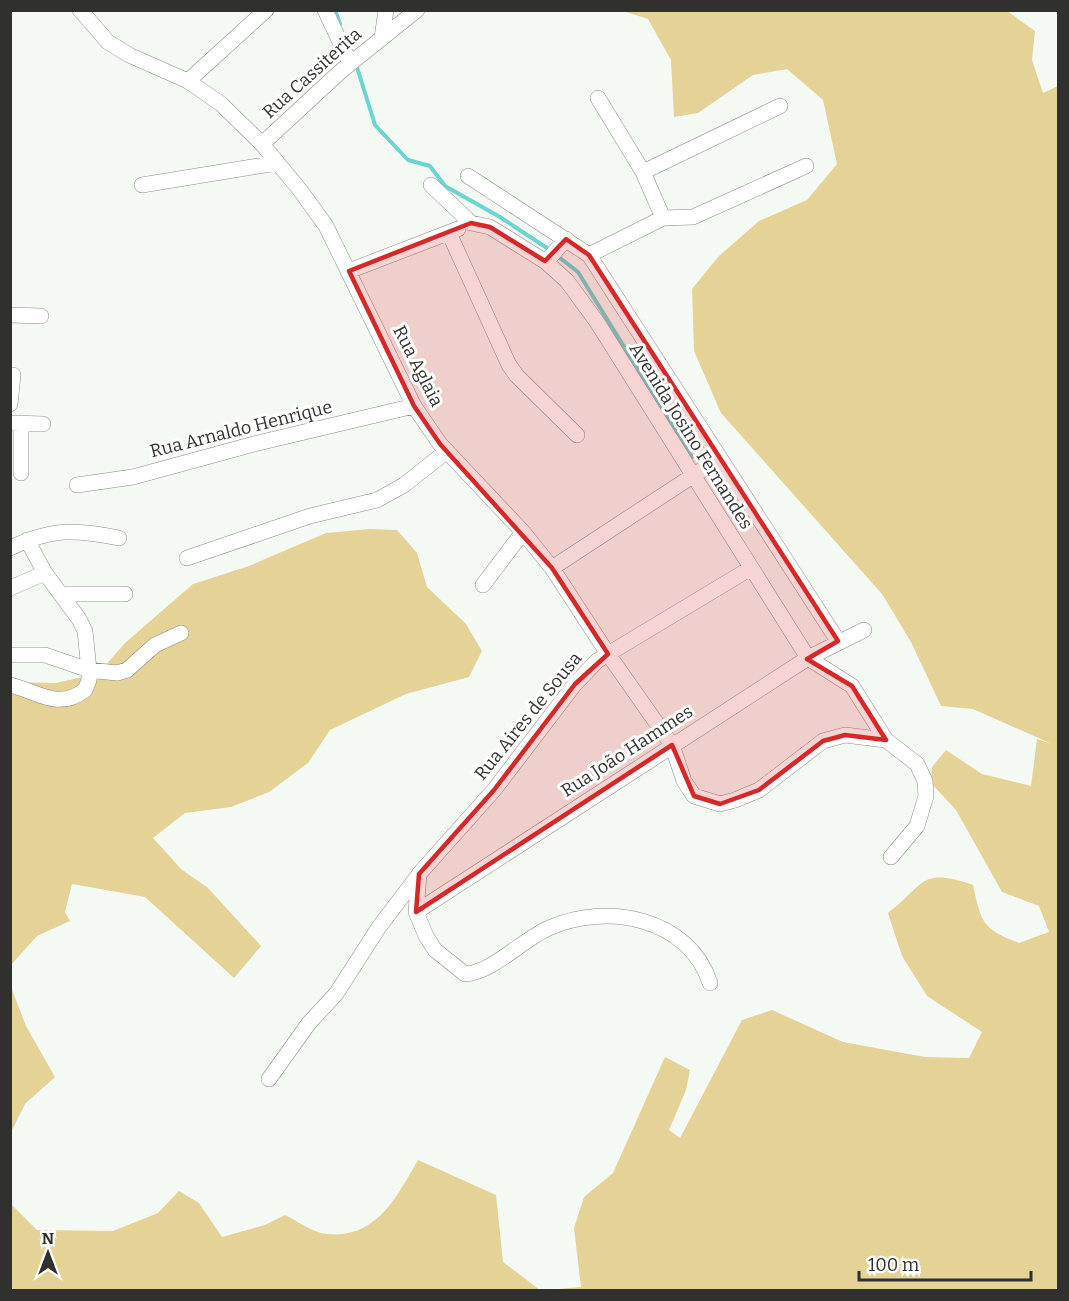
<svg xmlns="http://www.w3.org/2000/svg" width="1069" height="1301" viewBox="0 0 1069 1301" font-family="Bitter,serif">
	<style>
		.green { fill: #e5d296 }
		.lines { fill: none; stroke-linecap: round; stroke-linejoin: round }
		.stream { stroke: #6bd5d0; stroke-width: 4 }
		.minor-casing { stroke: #888c87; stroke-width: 16 }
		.minor { stroke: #fff; stroke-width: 15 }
		.marked { fill: #d62828; fill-opacity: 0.2; stroke: #d62828; stroke-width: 4.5; stroke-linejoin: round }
		.labels { text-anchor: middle; stroke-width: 6; stroke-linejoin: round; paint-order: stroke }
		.street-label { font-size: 18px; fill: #30312f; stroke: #fff }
	</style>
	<rect width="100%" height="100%" fill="#f5f9f4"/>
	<!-- green -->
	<path class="green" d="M623,11H1007L1035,31L1032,60L1043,93L1058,86V1290H547L581,1287L574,1228L584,1197L613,1173L665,1057L690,1070L686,1090L669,1130L680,1138L742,1020L772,1010L843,1042L925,1057L969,1058L982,1032L927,996L902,956L888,913C926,884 919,867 973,885C981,922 982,929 1019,943L1049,932L1039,906L1002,892L956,810L931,783L932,767L946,750L982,774L1031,786L1037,739L1052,744L973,709L941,706L911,642L882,594L721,413L694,351L692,289L719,256L759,221L807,200L837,164L823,100L787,69L753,75L698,113L674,117L671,60L648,19Z
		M370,529L397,530L417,553L427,587L466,624L482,651L469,677L406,694L330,730L308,763L269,792L231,807L185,813L153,838L181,869L208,888L261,946L234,978L145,897L72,884L65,912L70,921L37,936L11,965V682L56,683L99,673L125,643L193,584L249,566L326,533Z
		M11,987L26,1026L55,1077L25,1104L11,1132Z
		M418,1160L496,1195L503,1262L540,1290H11V1204L37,1230L113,1231L158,1213L179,1191L199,1203L222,1237L265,1225L285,1215C297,1221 314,1233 327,1234C377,1239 397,1196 418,1160Z"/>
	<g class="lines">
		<!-- stream -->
		<path class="stream" d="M335,10L340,24
			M356,64L375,125L408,160L430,166L445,186L500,217L550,250
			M556,255L578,272L692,457"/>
		<defs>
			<path id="minor" d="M80,10L108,42L129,55L188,81L221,104L262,144L300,190L326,226L414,406L440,444L523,532L552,568L608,654L672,745L684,781L694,796L720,804L735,800L759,790L823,741L845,735L886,740L917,764L925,781L926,796L917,826L891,857
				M325,10L350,63
				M382,38L386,10
				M188,81L266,10
				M598,98L643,172L663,218
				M262,144L341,71L417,10
				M643,172L780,106
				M468,176L589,255L838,641
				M142,185L277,163
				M431,185L471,223L490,227L546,262L567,281L597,322L808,658L852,686L886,740
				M449,233L509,365L517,376L577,435
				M589,255L663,218L693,217L806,166
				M546,262L566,239
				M349,271L458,229
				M10,315L41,316
				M10,404L13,375
				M13,423L43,424
				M21,423V473
				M77,485L133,477L254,444L414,406
				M10,548C52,528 75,529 119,538
				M187,558L310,516L377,500L404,485L447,451
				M552,568L720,458
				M483,585L523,532
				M10,588L45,573
				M63,594H125
				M10,655H45L89,670L85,631L79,619L45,573L27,540
				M10,685C37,691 58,711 85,690L89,680V670L117,673L127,670L155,645L181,633
				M416,912L808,658L864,630
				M710,983C689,918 607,902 549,928C523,939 492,973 465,974L435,950L426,936L416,912L419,874L494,790L575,684L597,661L608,654L751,568
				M269,1079L309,1023L336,994L379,927L417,877"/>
		</defs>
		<!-- minor casing -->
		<use href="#minor" class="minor-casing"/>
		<!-- minor -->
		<use href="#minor" class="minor"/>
	</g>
	<!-- marked area -->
	<path class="marked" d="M471,223L490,227L545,261L566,239L589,255L838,641L807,659L852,686L886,740L845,735L823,741L759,790L720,804L694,796L672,745L416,912L419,874L494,790L575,684L608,654L552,568L440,444L414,406L349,271Z"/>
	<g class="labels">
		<!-- street labels -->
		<g class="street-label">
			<text transform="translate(312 73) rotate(-42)" y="6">Rua Cassiterita</text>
			<text transform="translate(418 366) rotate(63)" y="6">Rua Aglaia</text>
			<text transform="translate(241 429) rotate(-14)" y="6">Rua Arnaldo Henrique</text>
			<text transform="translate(691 436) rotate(58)" y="6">Avenida Josino Fernandes</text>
			<text transform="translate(528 716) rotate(-51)" y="6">Rua Aires de Sousa</text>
			<text transform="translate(627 751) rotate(-33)" y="6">Rua João Hammes</text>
		</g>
	</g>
	<!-- border -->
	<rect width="1069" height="1301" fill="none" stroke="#30312f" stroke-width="24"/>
	<!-- north arrow -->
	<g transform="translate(48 1253)" stroke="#ffffff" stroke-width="4.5" paint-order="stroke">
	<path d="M0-4.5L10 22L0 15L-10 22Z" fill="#30312f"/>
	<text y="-9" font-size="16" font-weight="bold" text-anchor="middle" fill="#30312f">N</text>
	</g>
	<!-- scale -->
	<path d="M859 1271v9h172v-9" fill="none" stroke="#30312f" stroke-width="3"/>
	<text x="868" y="1271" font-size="18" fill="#30312f" stroke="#ffffff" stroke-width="4.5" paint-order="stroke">100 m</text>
</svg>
